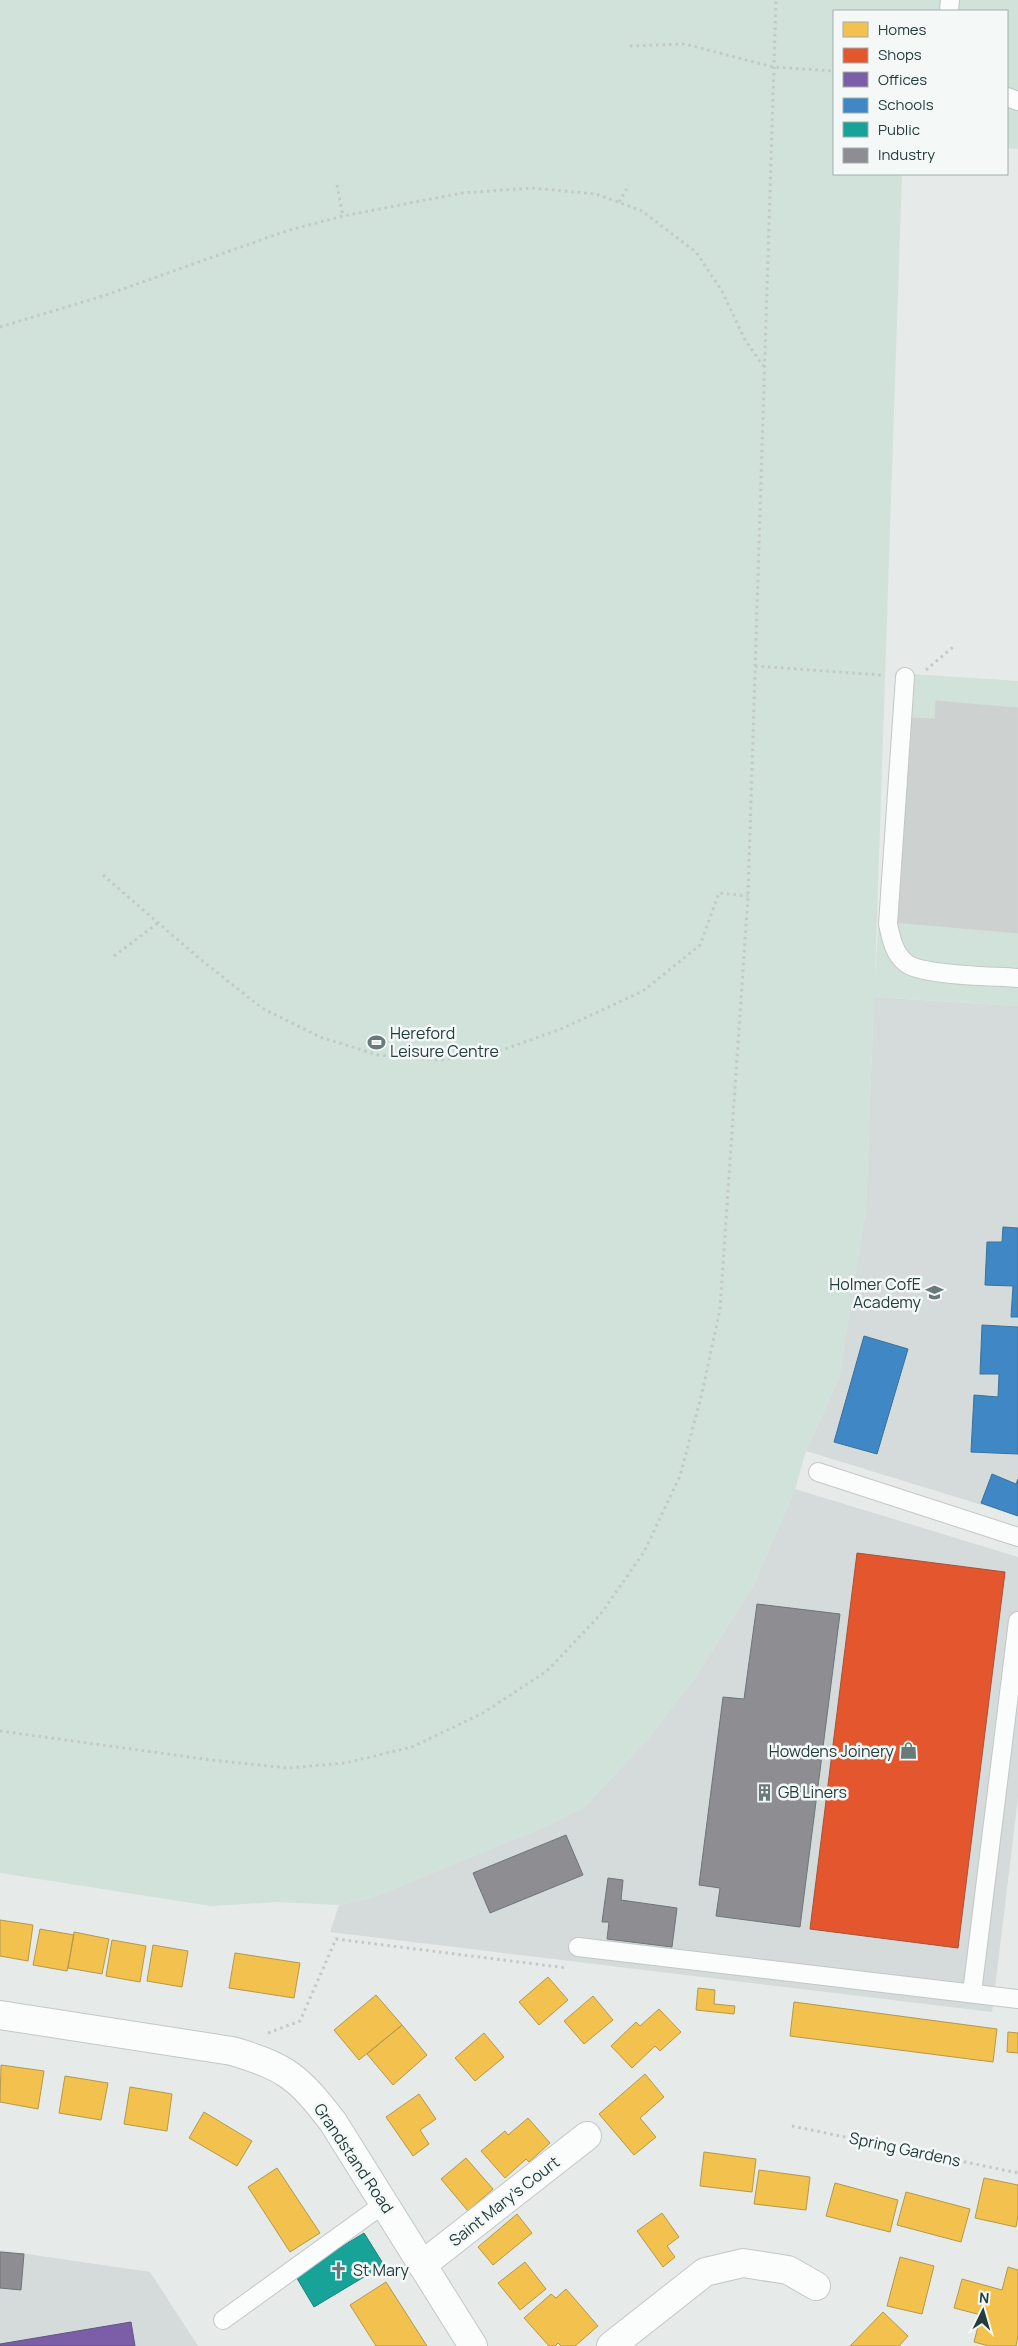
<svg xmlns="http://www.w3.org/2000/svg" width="1018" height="2346" viewBox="0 0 1018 2346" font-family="Manrope,sans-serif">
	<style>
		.built { fill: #d4dbda }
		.green { fill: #d0e2da }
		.homes { fill: #f2c14e; stroke: #b49949 }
		.shops { fill: #e4572e; stroke: #aa4f32 }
		.offices { fill: #7b5ea7; stroke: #615487 }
		.schools { fill: #3f88c5; stroke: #37729c }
		.public { fill: #17a398; stroke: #1b847c }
		.industry { fill: #8d8d92; stroke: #6e7578 }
		.building { fill: #cdd1d0; stroke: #ced3d2 }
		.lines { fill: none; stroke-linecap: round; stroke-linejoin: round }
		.lane-casing { stroke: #c3c7c6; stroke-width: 20 }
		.street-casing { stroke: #c3c7c6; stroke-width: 30 }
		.secondary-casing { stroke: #c2c8c7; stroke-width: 30 }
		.path { stroke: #c2cac9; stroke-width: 3; stroke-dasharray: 2.5 4; stroke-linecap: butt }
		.lane { stroke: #fbfcfc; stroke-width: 18 }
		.street { stroke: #fbfcfc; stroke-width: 28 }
		.secondary { stroke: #fbfcfc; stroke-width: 28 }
		.labels { text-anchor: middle; stroke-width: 5; stroke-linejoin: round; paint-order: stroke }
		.poi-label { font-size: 16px; fill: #243d3c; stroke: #f4f9f8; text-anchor: start }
		.street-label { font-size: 16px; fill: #243d3c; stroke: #f4f9f8 }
	</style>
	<rect width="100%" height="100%" fill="#e6eae9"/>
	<!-- built -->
	<path class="built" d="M874,997L1018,1006V1516L806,1451L839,1378L866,1208Z
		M795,1489L1018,1557V1798L992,2012L330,1932L339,1905L371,1898L549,1825L584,1807L647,1740L697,1675L754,1584Z
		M0,2250L150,2272L198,2346H0Z"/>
	<!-- green -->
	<path class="green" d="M0,0H1018V149L1007,148V11H834V174H902L875,975L896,673L1018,681V1006L874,997L866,1208L839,1378L806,1451L795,1489L754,1584L697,1675L647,1740L584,1807L549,1825L371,1898L339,1905L278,1902L211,1906L0,1873Z"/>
	<!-- homes -->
	<path class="homes" d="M0,1920L33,1925L28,1961L0,1956Z
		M40,1929L74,1935L67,1971L33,1965Z
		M74,1932L109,1939L102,1974L68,1968Z
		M112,1940L146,1946L140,1982L106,1976Z
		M153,1945L188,1951L182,1987L147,1981Z
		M235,1953L300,1963L294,1998L229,1988Z
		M548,1977L568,2000L539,2025L519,2002Z
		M698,1988L715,1990L714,2004L735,2006L734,2014L696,2010Z
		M376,1995L402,2025L359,2060L334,2030Z
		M593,1996L613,2020L584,2044L564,2021Z
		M794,2002L997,2029L993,2062L790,2036Z
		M659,2009L681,2032L660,2051L655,2046L632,2068L611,2046L636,2022L640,2026Z
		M402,2025L427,2055L393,2085L367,2054Z
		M1008,2032L1018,2033V2053L1007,2052Z
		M484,2033L504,2057L475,2081L455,2058Z
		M1,2065L44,2071L38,2109L0,2102Z
		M645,2074L664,2097L640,2118L656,2137L634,2155L599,2114Z
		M65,2076L108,2083L101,2120L59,2113Z
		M130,2087L172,2094L167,2131L124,2124Z
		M419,2094L436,2119L420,2130L429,2144L413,2156L386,2117Z
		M204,2112L252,2141L237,2166L189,2138Z
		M528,2118L550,2143L529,2162L526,2159L505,2178L481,2151L505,2131L508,2135Z
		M704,2152L756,2159L752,2192L700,2186Z
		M466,2158L493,2189L468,2211L441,2179Z
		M277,2168L320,2233L290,2252L248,2187Z
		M759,2170L810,2177L806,2210L754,2204Z
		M984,2178L1018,2185V2216L1016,2227L975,2218Z
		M835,2183L898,2200L890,2232L826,2216Z
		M906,2192L970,2209L961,2242L897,2225Z
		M662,2213L679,2237L667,2246L675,2257L663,2267L637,2231Z
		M517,2214L532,2233L493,2265L478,2247Z
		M900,2257L934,2266L922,2314L887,2306Z
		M525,2262L546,2289L520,2310L498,2283Z
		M1008,2267L1018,2270V2336L1016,2346H989L974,2342L981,2315L954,2308L962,2279L1002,2290Z
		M386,2282L427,2346H376L350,2305Z
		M566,2289L598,2326L575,2346H561L558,2343L555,2346H549L524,2318L551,2294L556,2298Z
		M883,2312L908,2336L899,2346H850Z"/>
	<!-- shops -->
	<path class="shops" d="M857,1553L1005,1572L958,1948L810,1929Z"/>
	<!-- offices -->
	<path class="offices" d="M131,2322L135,2346H0V2344Z"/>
	<!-- schools -->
	<path class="schools" d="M1003,1227L1018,1228V1317H1011L1013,1286L985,1285L987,1242H1002Z
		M982,1325L1018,1327V1454L971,1452L974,1395L998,1397L999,1374H980Z
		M864,1336L908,1349L877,1454L834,1442Z
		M992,1474L1016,1484L1018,1479V1516L981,1503Z"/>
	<!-- public -->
	<path class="public" d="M364,2233L384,2265L314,2307L295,2275Z"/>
	<!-- industry -->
	<path class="industry" d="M757,1604L840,1614L800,1927L716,1916L720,1888L699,1885L723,1697L744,1699Z
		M566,1835L583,1875L490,1913L473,1873Z
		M608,1878L623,1880L621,1900L677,1908L672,1947L607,1939L609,1922H602Z
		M0,2252L24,2254L21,2290L0,2288Z"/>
	<!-- building -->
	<path class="building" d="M936,701L1018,708V933L893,922L910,718L935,719Z"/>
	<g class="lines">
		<defs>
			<path id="lane" d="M949,11L950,0
				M1007,97L1018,101
				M905,677L888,924C891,938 894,954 906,963C922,976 994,976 1018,978
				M818,1472L1018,1537
				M578,1947L1018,1999
				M972,1993L1018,1621
				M223,2320L385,2203"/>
			<path id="street" d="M422,2265L587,2136
				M611,2346L705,2272L743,2263L788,2270L816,2286"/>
			<path id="secondary" d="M0,2015L232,2051C287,2067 299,2078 333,2122L473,2346"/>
		</defs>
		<!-- lane casing -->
		<use href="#lane" class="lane-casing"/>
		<!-- street casing -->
		<use href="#street" class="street-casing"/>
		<!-- secondary casing -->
		<use href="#secondary" class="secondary-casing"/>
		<!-- path -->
		<path class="path" d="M630,46L685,44L773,67L834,71
			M337,185L343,216
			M619,202L629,185
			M0,327L106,295L286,231L343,216L462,193L532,188L596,194L642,211L696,252L722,291L744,338L763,366
			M755,666L881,675
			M926,670L953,647
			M103,875L200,959L262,1008L320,1037L378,1055L440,1060L502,1050L561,1029L643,991L700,945L719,893L748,896
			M114,956L158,923
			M0,1731L211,1760L288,1768L345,1763L412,1747L483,1713L547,1671L600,1615L644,1552L680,1476L702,1393L720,1309L748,896L776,0
			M268,2033L300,2021L336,1939L567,1968
			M792,2126L1018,2173"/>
		<!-- lane -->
		<use href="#lane" class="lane"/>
		<!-- street -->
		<use href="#street" class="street"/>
		<!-- secondary -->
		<use href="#secondary" class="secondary"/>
	</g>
	<!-- icons -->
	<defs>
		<symbol id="stadium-bare" viewBox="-9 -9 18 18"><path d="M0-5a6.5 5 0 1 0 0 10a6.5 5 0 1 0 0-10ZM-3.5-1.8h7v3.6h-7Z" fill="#687a79" stroke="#f4f9f8" stroke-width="2.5" paint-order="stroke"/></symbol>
		<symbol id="school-bare" viewBox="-9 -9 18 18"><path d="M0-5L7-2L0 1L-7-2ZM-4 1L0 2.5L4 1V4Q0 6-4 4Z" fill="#687a79" stroke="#f4f9f8" stroke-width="2.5" paint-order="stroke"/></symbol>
		<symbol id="shop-bare" viewBox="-9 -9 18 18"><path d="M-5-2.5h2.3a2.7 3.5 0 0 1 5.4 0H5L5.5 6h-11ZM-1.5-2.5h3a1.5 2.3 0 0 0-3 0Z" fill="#687a79" stroke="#f4f9f8" stroke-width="2.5" paint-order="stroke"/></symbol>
		<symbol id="building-bare" viewBox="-9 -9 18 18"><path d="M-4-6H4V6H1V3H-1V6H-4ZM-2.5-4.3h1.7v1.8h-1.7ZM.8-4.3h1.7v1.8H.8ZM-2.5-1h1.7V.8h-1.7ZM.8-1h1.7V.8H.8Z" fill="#687a79" stroke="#f4f9f8" stroke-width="2.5" paint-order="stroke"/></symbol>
		<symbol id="church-bare" viewBox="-9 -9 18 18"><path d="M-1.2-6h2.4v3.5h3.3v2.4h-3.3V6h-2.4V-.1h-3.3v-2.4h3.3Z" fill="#687a79" stroke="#f4f9f8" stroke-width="2.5" paint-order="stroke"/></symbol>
	</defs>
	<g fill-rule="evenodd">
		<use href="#stadium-bare" x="364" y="1030" width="25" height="25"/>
		<use href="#school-bare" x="922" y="1280" width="25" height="25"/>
		<use href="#shop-bare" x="896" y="1738" width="25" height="25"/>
		<use href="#building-bare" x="752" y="1780" width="25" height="25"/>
		<use href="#church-bare" x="326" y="2258" width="25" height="25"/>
	</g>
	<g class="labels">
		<!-- poi labels -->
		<g class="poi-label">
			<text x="390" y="1039">Hereford<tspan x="390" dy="18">Leisure Centre</tspan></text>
			<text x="921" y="1290" text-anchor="end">Holmer CofE<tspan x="921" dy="18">Academy</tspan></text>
			<text x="894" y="1757" text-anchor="end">Howdens Joinery</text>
			<text x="778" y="1798">GB Liners</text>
			<text x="353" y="2276">St Mary</text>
		</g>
		<!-- street labels -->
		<g class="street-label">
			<text transform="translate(905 2149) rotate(12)" y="6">Spring Gardens</text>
			<text transform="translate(354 2158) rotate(56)" y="6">Grandstand Road</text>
			<text transform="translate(504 2201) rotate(-38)" y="6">Saint Mary's Court</text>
		</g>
	</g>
	<!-- legend -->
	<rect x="833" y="10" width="175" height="165" fill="#f4f9f8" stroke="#a1aead"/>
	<rect x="843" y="22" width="25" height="15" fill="#f2c14e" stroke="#a1aead"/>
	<text x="878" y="35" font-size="15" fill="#243d3c">Homes</text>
	<rect x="843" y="48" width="25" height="15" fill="#e4572e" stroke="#a1aead"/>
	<text x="878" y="60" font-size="15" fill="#243d3c">Shops</text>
	<rect x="843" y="72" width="25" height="15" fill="#7b5ea7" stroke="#a1aead"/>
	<text x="878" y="85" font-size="15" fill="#243d3c">Offices</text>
	<rect x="843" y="98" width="25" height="15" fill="#3f88c5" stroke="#a1aead"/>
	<text x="878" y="110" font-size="15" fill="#243d3c">Schools</text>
	<rect x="843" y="122" width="25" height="15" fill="#17a398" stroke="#a1aead"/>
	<text x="878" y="135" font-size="15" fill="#243d3c">Public</text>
	<rect x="843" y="148" width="25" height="15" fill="#8d8d92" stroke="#a1aead"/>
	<text x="878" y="160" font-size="15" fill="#243d3c">Industry</text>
	<!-- north arrow -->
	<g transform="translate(983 2311) rotate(5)" stroke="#f4f9f8" stroke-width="4" paint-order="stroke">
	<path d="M0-4L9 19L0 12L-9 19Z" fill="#243d3c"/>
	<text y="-8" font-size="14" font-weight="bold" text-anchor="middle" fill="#243d3c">N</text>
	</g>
</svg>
